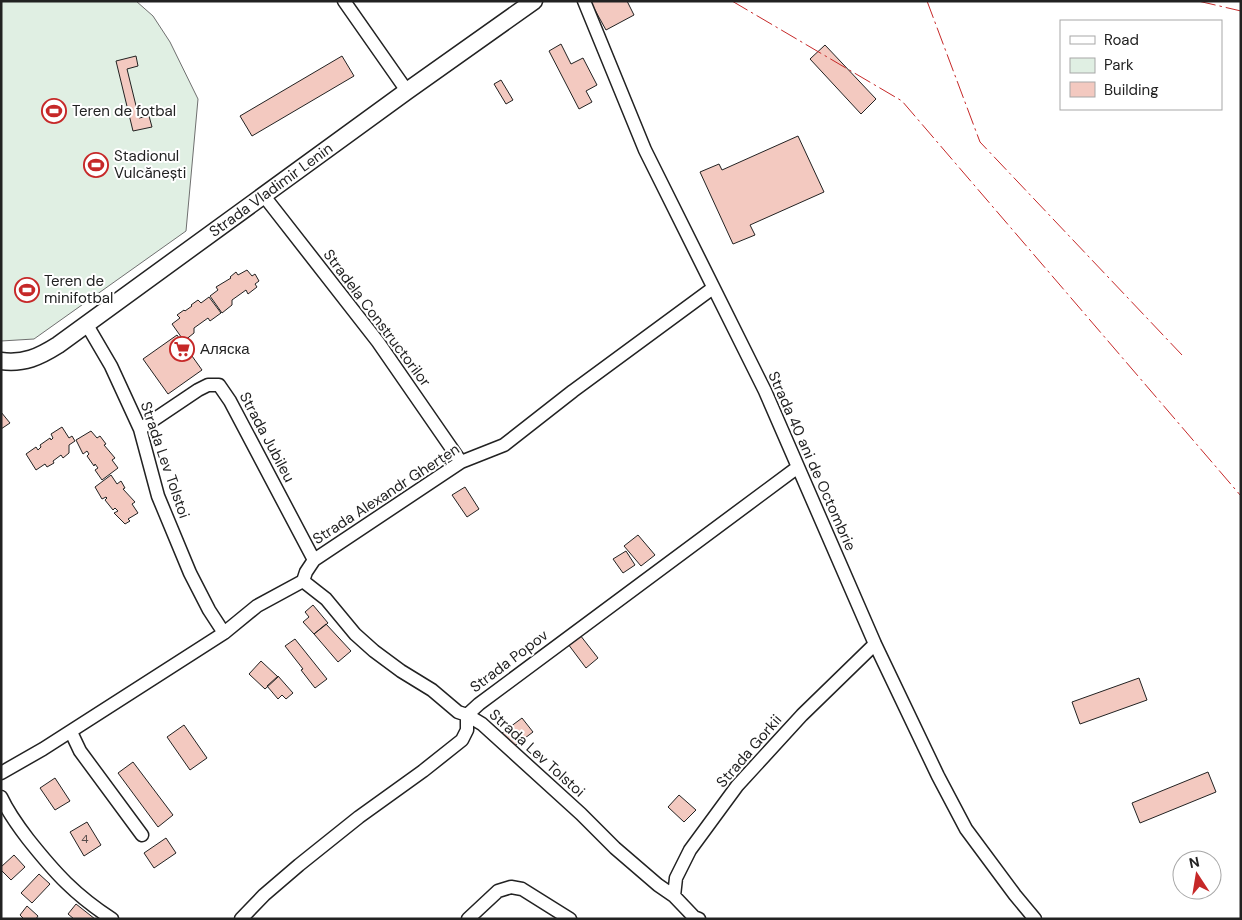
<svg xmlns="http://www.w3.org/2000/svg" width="1242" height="920" viewBox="0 0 1242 920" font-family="'DM Sans',sans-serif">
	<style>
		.green { fill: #e0efe3; stroke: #6f6f6f }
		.building { fill: #f3c9c0; stroke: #222 }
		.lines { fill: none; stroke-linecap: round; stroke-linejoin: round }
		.minor-casing { stroke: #222; stroke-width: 15 }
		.major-casing { stroke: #222; stroke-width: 19 }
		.minor { stroke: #fff; stroke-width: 12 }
		.major { stroke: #fff; stroke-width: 16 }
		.power { stroke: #c62828; stroke-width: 1; stroke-dasharray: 18 4 2.5 4; stroke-linecap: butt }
		.labels { text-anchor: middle; stroke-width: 4; stroke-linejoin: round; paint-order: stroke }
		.number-label { font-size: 12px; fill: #564c4a }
		.poi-label { font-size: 15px; fill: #222; stroke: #fff; text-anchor: start }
		.street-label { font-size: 15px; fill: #222; stroke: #fff }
	</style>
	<rect width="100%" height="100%" fill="#fff"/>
	<!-- green -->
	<path class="green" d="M1,1H136L153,16L170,42L198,99L186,231L34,339L1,341Z"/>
	<!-- building -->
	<path class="building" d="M590,1H627L634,15L606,30Z
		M561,44L571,64L583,58L597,85L586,91L592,102L579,109L549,51Z
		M825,45L876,99L861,114L810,59Z
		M136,56L138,66L127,69L139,118L149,116L152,127L133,131L116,61Z
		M342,56L354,76L252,136L240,116Z
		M501,80L513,100L506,104L494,84Z
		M798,136L824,192L750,225L755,235L733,244L700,172L719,164L722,170Z
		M247,270L252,276L255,274L259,281L255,284L257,287L248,294L246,290L232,300V305L222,313L210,296L218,290L216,287L231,278L230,277L236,272L238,275Z
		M209,297L221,313L210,321L208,318L194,328V333L184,341L172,324L180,318L177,315L184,310L185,311L192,306L191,305L198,300L201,303Z
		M177,335L202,370L168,394L143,359Z
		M1,412L10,423L1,429Z
		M62,427L69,438L72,436L75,441L69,445V453L63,458L61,455L53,461L54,463L47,467L45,464L36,470L26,454L36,447L38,450L41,447L40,445L50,438L51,440L53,438L51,434Z
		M91,431L97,438L100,436L106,444L104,445L115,458L112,460L118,468L102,480L95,470L98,468L95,464L94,466L87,456L89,454L87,451L83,454L76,440Z
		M111,475L117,484L121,481L125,488L123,489L135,502L132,504L138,513L128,519L130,521L125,524L114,513L118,511L115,508L113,510L105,500L107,498L106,497L102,499L95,487Z
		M465,487L479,509L467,517L452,495Z
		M638,535L655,555L641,566L624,546Z
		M626,551L635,565L623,573L613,559Z
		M313,605L328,623L314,634L303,622L309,617L305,612Z
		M326,624L351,651L338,662L314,634Z
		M580,635L598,658L586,668L568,644Z
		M295,639L327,679L315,688L301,670L303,669L285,646Z
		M261,661L278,677L265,689L249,674Z
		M278,676L293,693L286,699L282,695L278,699L267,686Z
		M1139,678L1147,700L1080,724L1072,702Z
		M522,718L533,732L513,747L502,733Z
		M184,725L207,758L190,770L167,737Z
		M133,762L173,815L158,827L118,773Z
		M1208,772L1216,792L1140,823L1132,803Z
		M55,778L70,801L55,810L40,788Z
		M679,795L696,810L684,822L668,807Z
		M87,822L101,845L84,856L70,832Z
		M166,838L176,853L154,868L144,853Z
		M14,855L25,867L11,880L1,870V867Z
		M39,874L50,884L32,903L21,893Z
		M76,904L95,919H74L68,914Z
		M27,906L38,916L36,919H24L20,915Z"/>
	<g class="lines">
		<defs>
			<path id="minor" d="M344,1L407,91
				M584,1L645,150L765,391L875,644L938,776L966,829L1015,895L1035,919
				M264,196L378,342L461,462
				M87,325L111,366L140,429L158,496L190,573L209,610L224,633
				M140,429L198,390L208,385H219L230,401L314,560
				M303,581L326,599L355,634L374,651L401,671L432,690L458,712L467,715L482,724L581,814L615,848L658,885L674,896L694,917L699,919
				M71,732L80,751L142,835
				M1,773L43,749L224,633L257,606L303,581L306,572L314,560L461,462L504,445L573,391L713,288
				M1,797C8,812 18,826 28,839C55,873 75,895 112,919
				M674,896L676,878L690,850L737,786L802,715L875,644
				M241,919L264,895L299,865L359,817L423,771L462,740L467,730V715L479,704L798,467
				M468,919L498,891L511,887L522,889L570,919"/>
			<g id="major">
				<path id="s1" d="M1,361C24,364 39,357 58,345L407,91L534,1"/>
			</g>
		</defs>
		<!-- minor casing -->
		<use href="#minor" class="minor-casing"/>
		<!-- major casing -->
		<use href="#major" class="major-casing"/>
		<!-- minor -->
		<use href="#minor" class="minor"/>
		<!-- major -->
		<use href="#major" class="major"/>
		<!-- power -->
		<path class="power" d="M732,1L902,101L1241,496
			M927,1L980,142L1182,355
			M1198,1L1241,11"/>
	</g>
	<!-- icons -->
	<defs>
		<symbol id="stadium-ring" viewBox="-11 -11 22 22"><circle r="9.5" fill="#fff" stroke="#c62828" stroke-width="1.5"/><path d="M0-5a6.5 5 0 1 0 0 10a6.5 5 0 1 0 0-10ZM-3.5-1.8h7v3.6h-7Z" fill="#c62828"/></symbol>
		<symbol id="supermarket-ring" viewBox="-11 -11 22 22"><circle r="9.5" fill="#fff" stroke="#c62828" stroke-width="1.5"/><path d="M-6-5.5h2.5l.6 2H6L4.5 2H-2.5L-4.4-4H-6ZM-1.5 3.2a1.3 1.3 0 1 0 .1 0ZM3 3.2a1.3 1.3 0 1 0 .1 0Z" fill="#c62828"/></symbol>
	</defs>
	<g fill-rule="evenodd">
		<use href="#stadium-ring" x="40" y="97" width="28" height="28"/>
		<use href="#stadium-ring" x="82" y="151" width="28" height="28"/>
		<use href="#stadium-ring" x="13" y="276" width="28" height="28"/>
		<use href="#supermarket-ring" x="168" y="335" width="28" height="28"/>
	</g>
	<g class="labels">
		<!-- number labels -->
		<g class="number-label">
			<text x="85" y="843">4</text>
		</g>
		<!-- poi labels -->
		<g class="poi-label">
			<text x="72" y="116">Teren de fotbal</text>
			<text x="114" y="161">Stadionul<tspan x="114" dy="17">Vulcănești</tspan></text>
			<text x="44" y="286">Teren de<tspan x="44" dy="17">minifotbal</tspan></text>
			<text x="200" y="354">Аляска</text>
		</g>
		<!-- street labels -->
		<g class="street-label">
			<text dy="5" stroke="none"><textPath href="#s1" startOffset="324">Strada Vladimir Lenin</textPath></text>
			<text transform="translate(377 318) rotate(53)" y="5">Stradela Constructorilor</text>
			<text transform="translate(267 437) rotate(62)" y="5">Strada Jubileu</text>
			<text transform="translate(165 460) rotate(71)" y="5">Strada Lev Tolstoi</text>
			<text transform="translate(812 461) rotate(66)" y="5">Strada 40 ani de Octombrie</text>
			<text transform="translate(386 494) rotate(-33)" y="5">Strada Alexandr Gherțen</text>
			<text transform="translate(509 661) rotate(-37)" y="5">Strada Popov</text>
			<text transform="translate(749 751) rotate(-49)" y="5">Strada Gorkii</text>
			<text transform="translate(537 753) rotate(42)" y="5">Strada Lev Tolstoi</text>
		</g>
	</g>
	<!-- border -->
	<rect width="1242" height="920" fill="none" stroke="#222222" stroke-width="5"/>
	<!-- legend -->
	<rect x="1060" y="20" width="162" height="90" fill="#ffffff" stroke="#a7a7a7"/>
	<rect x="1070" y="36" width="25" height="8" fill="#ffffff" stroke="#a7a7a7"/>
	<text x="1104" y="45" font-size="15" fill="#222222">Road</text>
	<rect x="1070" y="58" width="25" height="15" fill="#e0efe3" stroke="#a7a7a7"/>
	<text x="1104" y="70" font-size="15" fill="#222222">Park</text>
	<rect x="1070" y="82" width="25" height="15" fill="#f3c9c0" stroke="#a7a7a7"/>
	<text x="1104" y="95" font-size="15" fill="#222222">Building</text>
	<!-- north arrow -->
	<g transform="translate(1197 875) rotate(348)"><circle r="24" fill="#ffffff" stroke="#a7a7a7"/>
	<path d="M0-4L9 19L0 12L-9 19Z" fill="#c62828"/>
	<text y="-8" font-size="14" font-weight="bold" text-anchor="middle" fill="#222222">N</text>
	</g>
</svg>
